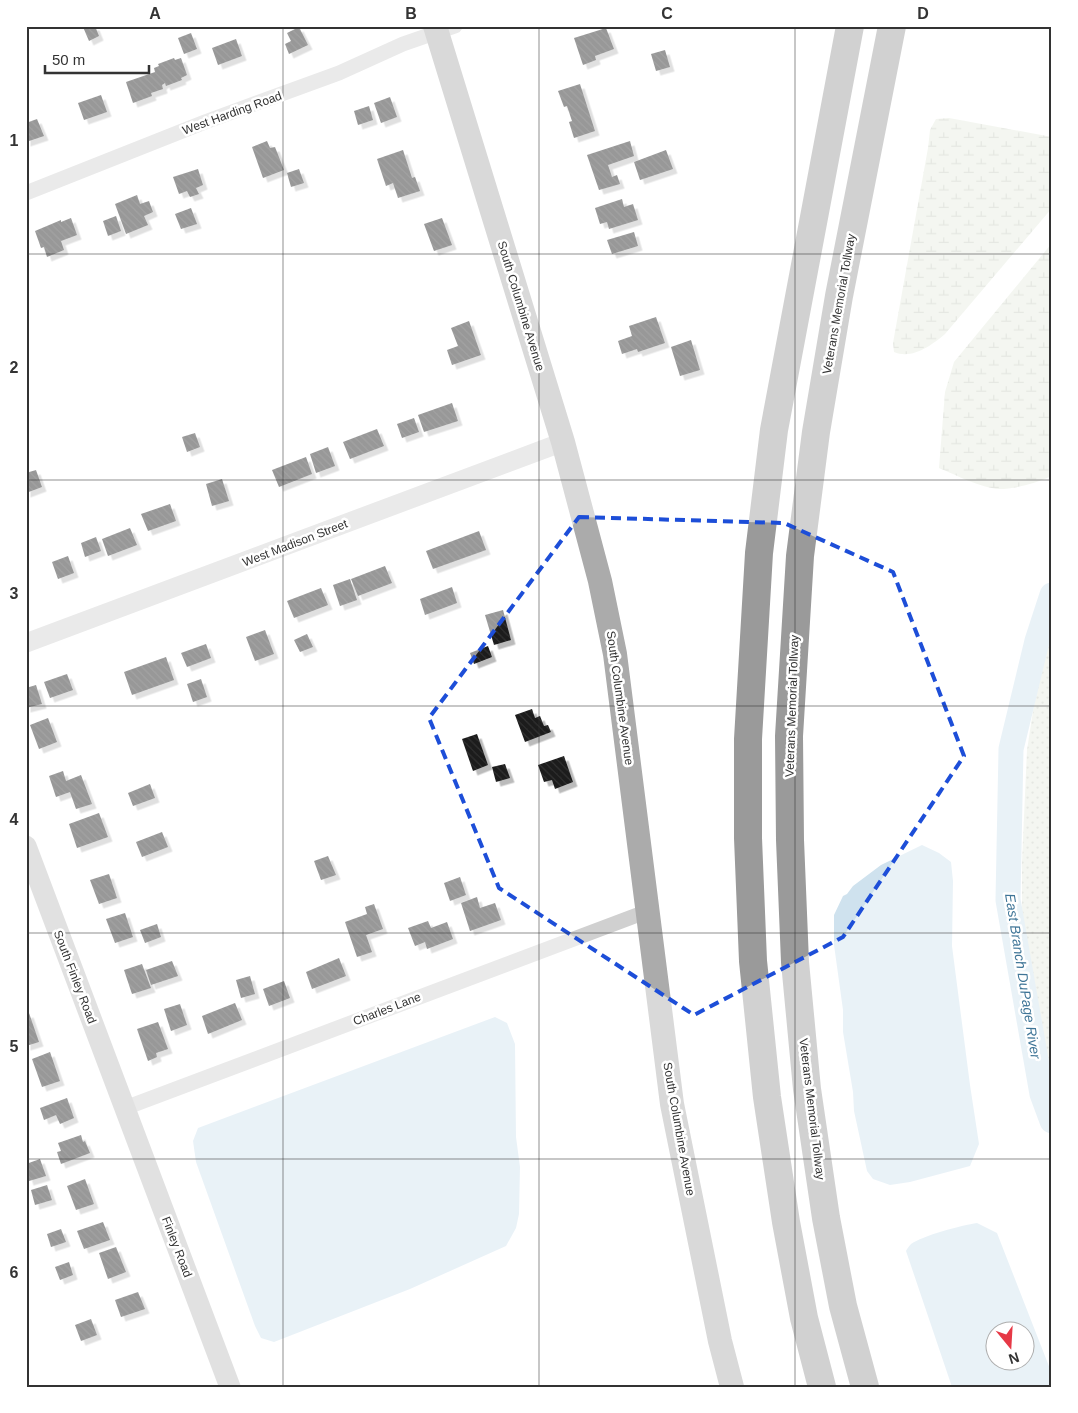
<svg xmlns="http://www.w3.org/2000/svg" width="1078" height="1413" viewBox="0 0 1078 1413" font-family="Arial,sans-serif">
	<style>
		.grass { fill: url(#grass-dots) }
		.wetland { fill: url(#wetland-marsh) }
		.water { fill: #cfe2ee; fill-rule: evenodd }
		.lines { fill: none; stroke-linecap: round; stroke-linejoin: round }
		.river { stroke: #cfe2ee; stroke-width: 25 }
		.building { fill: url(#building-back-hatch); filter: url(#shadow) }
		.minor { stroke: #d0d0d0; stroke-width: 15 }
		.tertiary { stroke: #d0d0d0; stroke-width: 19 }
		.secondary { stroke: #bdbdbd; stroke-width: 21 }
		.primary { stroke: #ababab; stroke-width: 24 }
		.motorway { stroke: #9a9a9a; stroke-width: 28 }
		.marked { fill: none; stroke: #1d4ed8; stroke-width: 4; stroke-dasharray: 10 6; stroke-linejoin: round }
		.grid { fill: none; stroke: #333; stroke-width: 1; stroke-opacity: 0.55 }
		.labels { text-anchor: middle; stroke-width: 5; stroke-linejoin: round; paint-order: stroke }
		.street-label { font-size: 12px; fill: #333; stroke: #fff }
		.water-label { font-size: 14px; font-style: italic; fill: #3f7597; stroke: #fff }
		.neatline { fill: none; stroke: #333; stroke-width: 2 }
		.grid-label { font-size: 16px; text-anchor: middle; font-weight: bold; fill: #333 }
	</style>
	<defs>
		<pattern id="grass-dots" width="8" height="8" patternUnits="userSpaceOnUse" patternTransform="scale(1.25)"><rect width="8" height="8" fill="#e6ecdf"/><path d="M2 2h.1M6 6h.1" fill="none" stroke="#c6cbc0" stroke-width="1.8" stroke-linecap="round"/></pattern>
		<pattern id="wetland-marsh" width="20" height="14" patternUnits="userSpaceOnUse" patternTransform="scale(1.25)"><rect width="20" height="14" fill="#e6ecdf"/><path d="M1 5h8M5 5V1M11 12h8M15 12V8" fill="none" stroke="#c6cbc0"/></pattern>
		<pattern id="building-back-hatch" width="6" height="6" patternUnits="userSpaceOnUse" patternTransform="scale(1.25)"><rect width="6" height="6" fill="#1a1a1a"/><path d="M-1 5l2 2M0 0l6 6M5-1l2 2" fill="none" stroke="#333"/></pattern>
		<filter id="shadow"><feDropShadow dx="4.5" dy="4.5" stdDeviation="0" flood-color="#0004"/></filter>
	</defs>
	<rect width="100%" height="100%" fill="#fff"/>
	<!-- grass -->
	<path class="grass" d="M1052,628V1085L1035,1028L1022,933V862L1027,750L1037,685Z"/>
	<!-- wetland -->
	<path class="wetland" d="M949,118L1052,137V208L945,334C932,345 912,360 894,352L893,343L928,148L930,130L936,119Z
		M1052,243V476C1035,483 1017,489 999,489C981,488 956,475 939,468L945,392L954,362Z"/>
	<!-- water -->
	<path class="water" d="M922,845L939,853L951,862L953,881L952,946L970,1085L979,1144L970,1166L910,1182L890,1185L873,1179L867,1171L854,1111L853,1092L843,1032V1010L834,945V915L843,896L847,894L853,886L881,865Z
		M495,1017L507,1023L515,1044L516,1137L520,1167L519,1214L516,1228L506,1246L410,1289L274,1342L261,1338L255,1326L196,1162L193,1141L198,1128Z
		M977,1223L997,1233L1052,1374V1387H952L906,1251C907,1249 909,1246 911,1244C922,1236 962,1225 977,1223ZM996,1330H1026V1360H996Z"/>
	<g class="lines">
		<!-- river -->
		<path class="river" d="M1052,595L1037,641L1011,749L1008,900L1042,1094L1052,1121"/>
	</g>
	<!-- building -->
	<path class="building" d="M86,26H95L99,36L89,41L83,27Z
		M299,27L308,45L289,54L285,44L291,41L287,33Z
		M606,28L614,49L595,56L596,60L583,65L574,38Z
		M191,33L197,49L184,54L178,38Z
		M236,39L242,56L218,65L212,48Z
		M665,50L670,67L656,71L651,54Z
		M174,58L175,60L181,58L187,75L181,78L182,80L166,86L165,83L162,85L163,89L151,93L152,96L133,103L126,82L155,72L154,68L159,66L158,64Z
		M580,84L595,131L574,138L569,122L572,121L567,106L564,107L558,91Z
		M101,95L107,112L84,120L78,103Z
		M390,97L397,117L381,123L374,103Z
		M369,106L373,120L358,125L354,111Z
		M37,119L44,136L26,142V123Z
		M267,141L270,148L275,147L284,170L263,178L252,147Z
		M630,141L634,156L608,165L612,177L617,175L620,184L599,190L587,155Z
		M403,150L412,178L415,177L420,191L398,198L393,183L386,186L377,159Z
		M666,150L673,169L640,180L634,162Z
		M198,169L203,185L196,188L199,194L190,197L187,191L179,194L173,177Z
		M299,169L304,183L291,187L287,173Z
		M137,195L140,204L149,201L153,212L144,216L148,225L126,234L115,204Z
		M622,199L624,207L633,204L638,220L609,229L607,222L600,224L595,208Z
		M191,208L197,224L181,229L175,214Z
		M116,216L121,231L108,236L103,221Z
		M71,218L77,235L61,241L64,250L47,257L44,247L41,248L35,231L61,220V222Z
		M442,218L452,245L434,251L424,224Z
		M634,232L638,246L612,254L607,240Z
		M656,317L665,343L638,352L637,349L622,354L618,341L632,336L629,326Z
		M469,321L481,355L452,365L447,350L458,346L451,328Z
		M691,340L700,370L680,376L671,347Z
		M452,403L458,421L424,432L418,415Z
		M414,418L419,432L402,438L397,424Z
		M377,429L384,446L350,459L343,442Z
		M195,433L200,447L187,452L182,437Z
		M328,447L335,466L316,473L310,454Z
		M306,457L312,474L279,487L272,470Z
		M36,470L42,487L26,493V473Z
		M222,479L229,501L212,506L206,484Z
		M170,504L176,521L148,531L141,514Z
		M130,528L137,545L108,556L102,539Z
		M479,531L486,550L433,569L426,551Z
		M96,537L101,551L85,557L81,543Z
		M68,556L74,573L58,579L52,562Z
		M385,566L392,583L358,596L351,579Z
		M350,579L357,600L340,606L333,585Z
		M452,587L457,603L425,615L420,599Z
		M321,588L328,605L294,618L287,601Z
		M503,610L511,640L494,645L485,615Z
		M265,630L274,654L255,661L246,637Z
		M307,634L313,647L300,652L294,640Z
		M206,644L211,658L187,667L181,653Z
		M488,646L492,657L474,664L470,653Z
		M166,657L174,680L132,695L124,672Z
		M67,674L73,690L50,698L44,682Z
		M201,679L207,697L193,702L187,684Z
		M36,685L42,704L26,708V688Z
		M532,709L535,718L540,716L544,726L548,725L551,732L525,742L515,715Z
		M48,718L57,742L39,749L30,725Z
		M477,734L488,765L473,771L462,739Z
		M564,756L573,782L555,789L552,780L544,782L538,765Z
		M505,764L510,778L496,782L492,767Z
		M63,771L66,781L81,775L92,804L76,809L70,792L56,797L49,776Z
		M150,784L155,798L133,806L128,793Z
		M99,813L108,837L77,848L69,824Z
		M162,832L168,847L142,857L136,842Z
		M328,856L336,875L321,880L314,861Z
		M109,874L117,898L99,904L90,880Z
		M460,877L466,895L450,901L444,883Z
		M477,897L480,908L495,903L501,920L470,931L461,903Z
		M374,904L383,929L366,935L372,952L357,957L345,922L367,914L365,907Z
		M125,913L133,937L115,943L106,919Z
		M428,921L431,928L447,922L453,939L427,949L425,942L415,946L408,928Z
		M157,924L161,937L145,943L140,930Z
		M339,958L346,976L312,989L306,972Z
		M172,961L178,976L151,985L146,970Z
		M142,964L151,988L132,994L124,970Z
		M250,976L255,994L241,998L236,980Z
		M284,981L290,998L269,1006L263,989Z
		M235,1003L242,1020L208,1034L202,1016Z
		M180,1004L187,1025L171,1031L164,1009Z
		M29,1013L39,1042L26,1046V1014Z
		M158,1022L168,1049L156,1053L157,1057L148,1061L137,1029Z
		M50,1052L60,1081L42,1087L32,1059Z
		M67,1098L74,1118L60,1124L56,1115L44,1120L40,1108Z
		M81,1135L83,1142L85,1141L90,1153L61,1164L57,1152L61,1151L58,1143Z
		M40,1159L46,1176L29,1181L26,1171V1164Z
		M85,1179L94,1204L76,1210L67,1186Z
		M47,1185L52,1200L35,1205L31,1190Z
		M103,1222L110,1240L84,1249L77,1231Z
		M61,1229L66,1242L51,1247L47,1234Z
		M116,1247L126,1272L108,1279L99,1253Z
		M69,1262L73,1275L60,1280L55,1267Z
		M138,1292L145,1309L121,1317L115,1300Z
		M91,1319L97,1335L81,1341L75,1325Z"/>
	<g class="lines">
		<!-- minor -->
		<path class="minor" d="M26,193L205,122L339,73L403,44L455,26
			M125,1108L648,911"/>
		<!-- tertiary -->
		<path class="tertiary" d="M26,643L563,442"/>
		<!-- secondary -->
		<path class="secondary" d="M26,846L230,1387"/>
		<!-- primary -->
		<path class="primary" d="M435,26L563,442L600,581L615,654L672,1104L720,1341L732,1387"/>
		<!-- motorway -->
		<path class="motorway" d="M822,1387L804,1318L786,1222L767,1097L753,961L748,838V739L759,553L774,430L850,26
			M865,1387L843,1306L826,1218L807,1089L795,962L790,840L789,736L800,556L816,432L839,296L892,26"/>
	</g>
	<!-- marked area -->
	<path d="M0 0H1078V1413H0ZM579,517L784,523L893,572L964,756L843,937L694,1015L499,888L429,718Z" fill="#fff" fill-opacity=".55" fill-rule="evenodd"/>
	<path class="marked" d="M579,517L784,523L893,572L964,756L843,937L694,1015L499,888L429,718Z"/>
	<!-- grid -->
	<path class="grid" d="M283,26V1387M539,26V1387M795,26V1387M26,254H1052M26,480H1052M26,706H1052M26,933H1052M26,1159H1052"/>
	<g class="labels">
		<!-- street labels -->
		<g class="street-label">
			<text transform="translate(232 113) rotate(-20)" y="4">West Harding Road</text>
			<text transform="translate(839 304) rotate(-80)" y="4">Veterans Memorial Tollway</text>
			<text transform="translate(521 306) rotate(73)" y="4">South Columbine Avenue</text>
			<text transform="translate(295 543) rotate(-21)" y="4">West Madison Street</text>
			<text transform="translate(620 698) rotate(82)" y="4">South Columbine Avenue</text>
			<text transform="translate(792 706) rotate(-88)" y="4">Veterans Memorial Tollway</text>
			<text transform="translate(75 977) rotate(69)" y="4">South Finley Road</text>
			<text transform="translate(387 1009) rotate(-21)" y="4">Charles Lane</text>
			<text transform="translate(812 1109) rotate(83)" y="4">Veterans Memorial Tollway</text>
			<text transform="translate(679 1129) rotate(80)" y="4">South Columbine Avenue</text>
			<text transform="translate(177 1247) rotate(69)" y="4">Finley Road</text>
		</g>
		<!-- water labels -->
		<g class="water-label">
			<text transform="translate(1023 976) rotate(81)" y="5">East Branch DuPage River</text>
		</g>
	</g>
	<!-- border -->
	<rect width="1078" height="1413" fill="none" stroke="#ffffff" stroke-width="55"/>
	<!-- north arrow -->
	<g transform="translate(1010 1346) rotate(162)"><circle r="24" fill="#ffffff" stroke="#adadad"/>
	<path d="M0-4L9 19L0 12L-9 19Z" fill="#e63946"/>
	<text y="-8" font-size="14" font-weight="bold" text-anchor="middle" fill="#333333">N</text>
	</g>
	<!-- scale -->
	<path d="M45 65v8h104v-8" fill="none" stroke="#333333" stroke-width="2.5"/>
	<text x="52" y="65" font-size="15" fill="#333333" stroke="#ffffff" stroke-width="4" paint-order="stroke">50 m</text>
	<rect x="28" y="28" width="1022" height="1358" class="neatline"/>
	<g class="grid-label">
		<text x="155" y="19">A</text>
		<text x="411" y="19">B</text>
		<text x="667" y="19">C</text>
		<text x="923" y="19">D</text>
		<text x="14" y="146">1</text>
		<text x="14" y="373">2</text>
		<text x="14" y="599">3</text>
		<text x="14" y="825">4</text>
		<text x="14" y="1052">5</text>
		<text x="14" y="1278">6</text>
	</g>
</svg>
